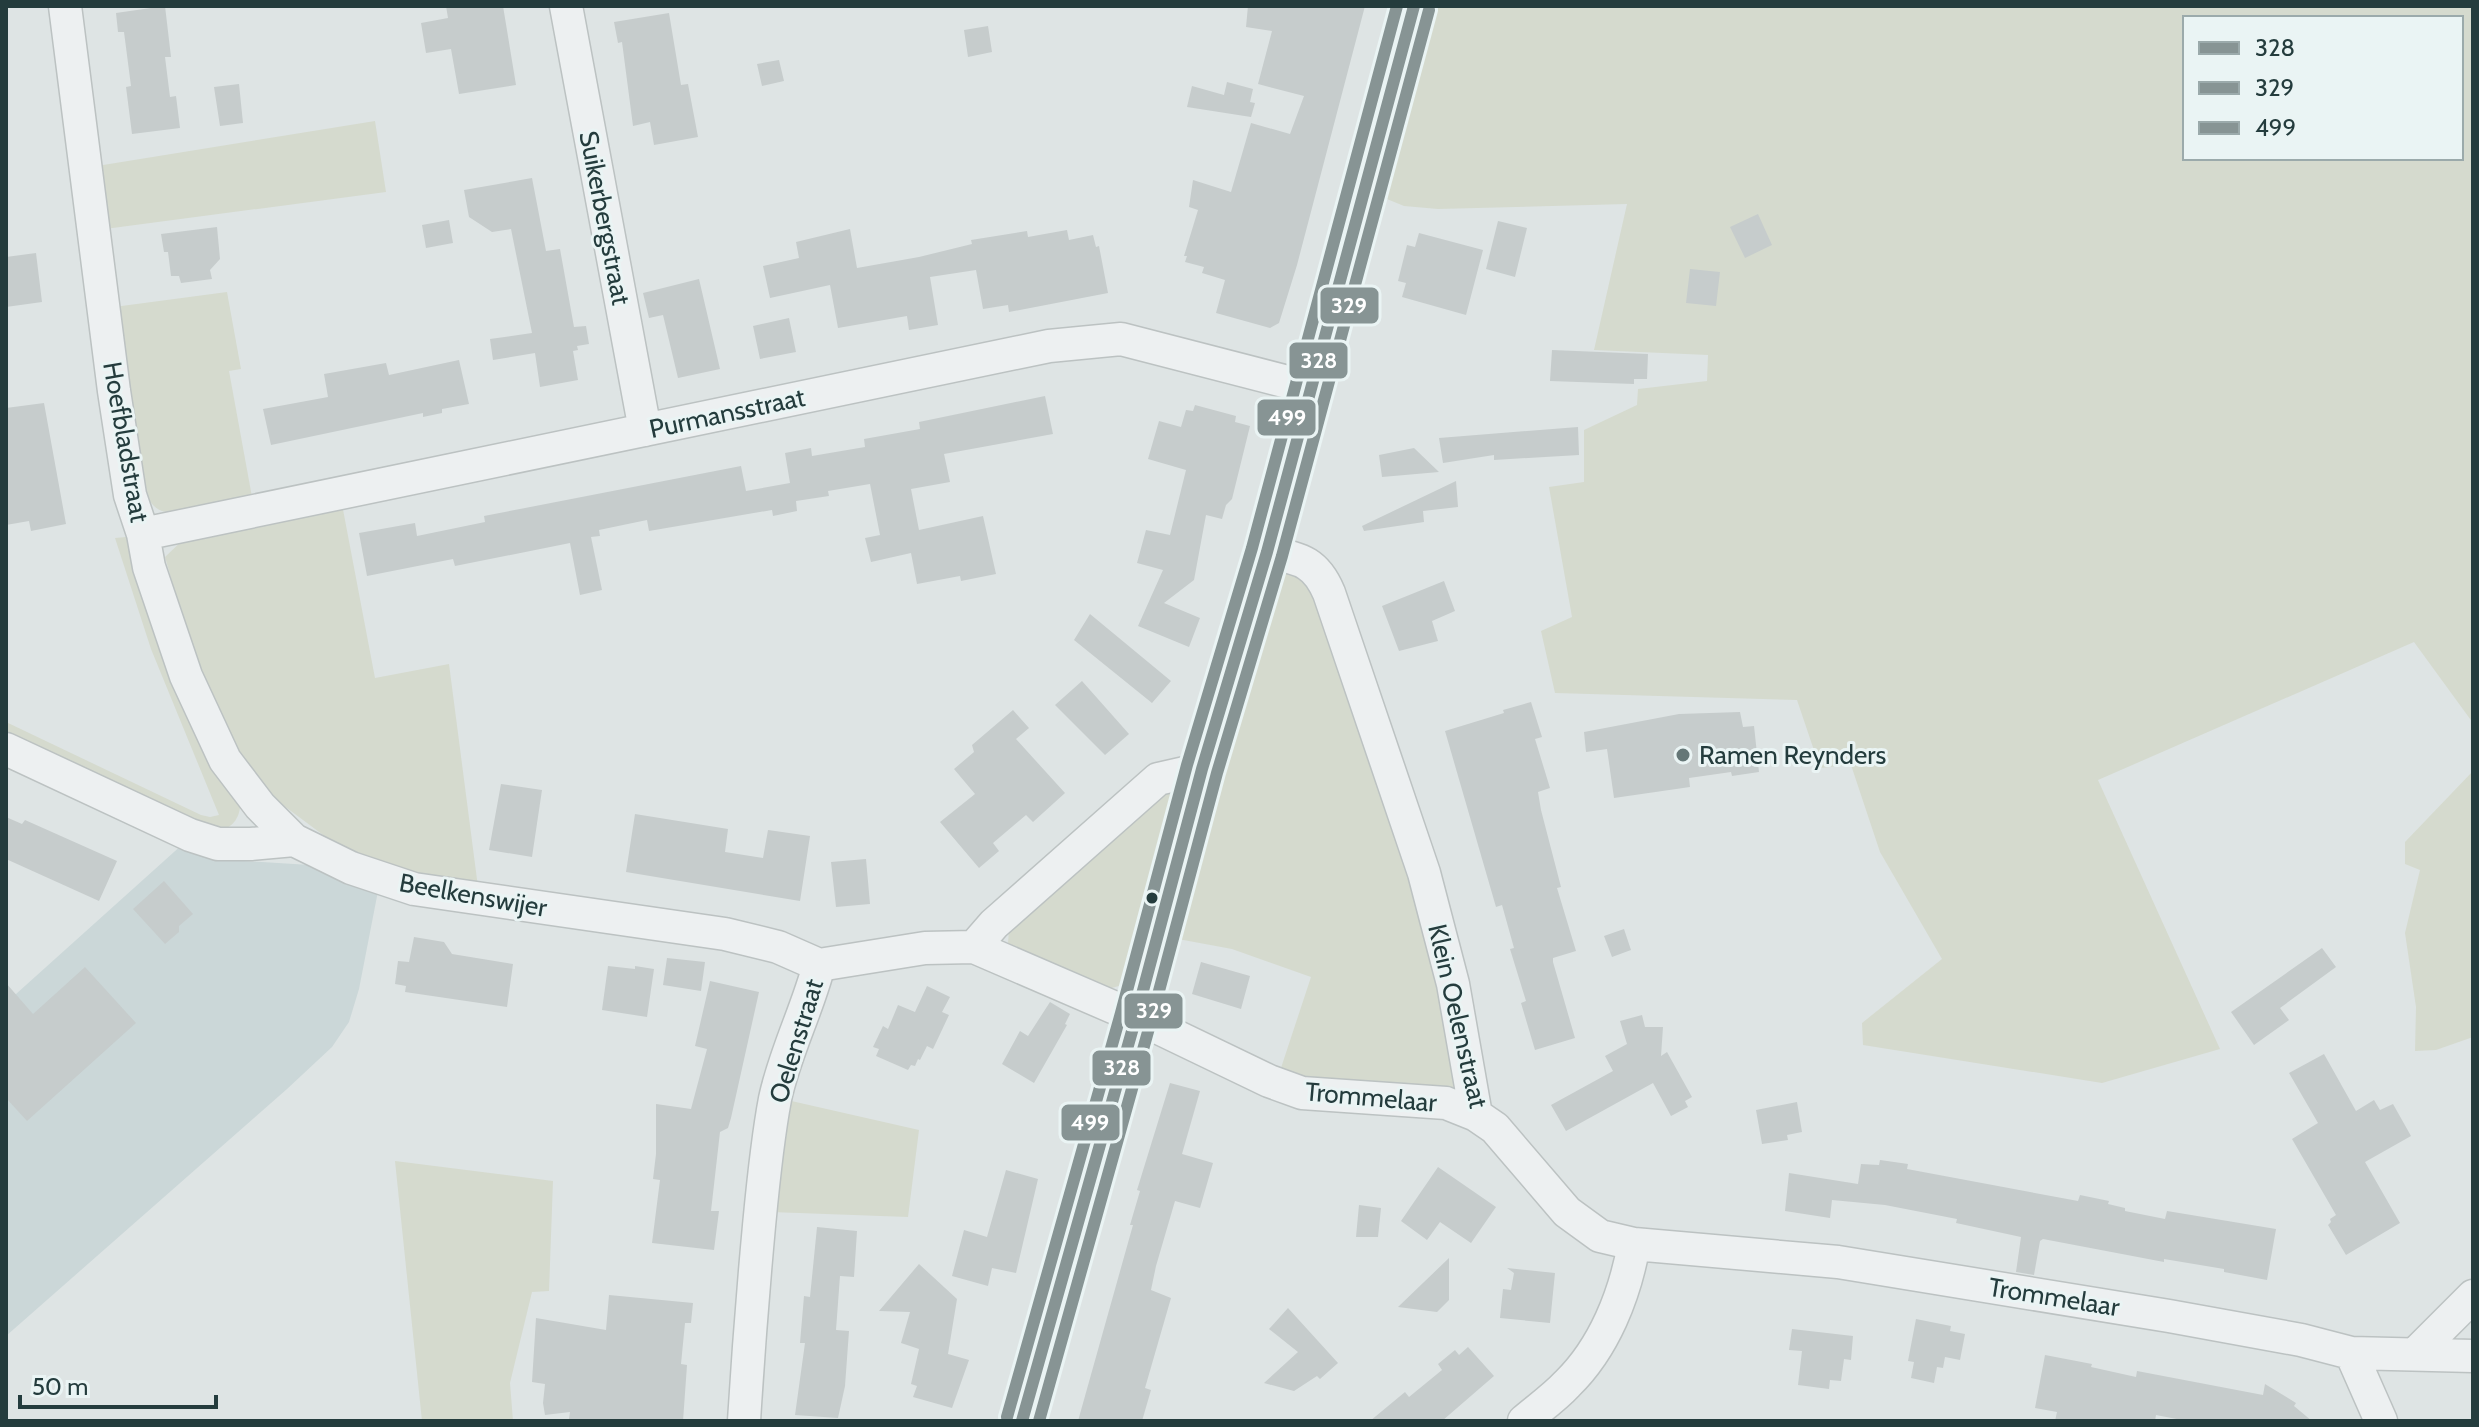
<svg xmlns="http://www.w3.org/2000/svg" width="2479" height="1427" viewBox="0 0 2479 1427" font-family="Cabin,sans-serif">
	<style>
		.built { fill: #cbd7d8 }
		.green { fill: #d5dace; fill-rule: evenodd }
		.building { fill: #c6cccc }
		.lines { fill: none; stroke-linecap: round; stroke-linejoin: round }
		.minor-casing { stroke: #bcc2c2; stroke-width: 35 }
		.tertiary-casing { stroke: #bcc2c2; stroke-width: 41 }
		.minor { stroke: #edf0f1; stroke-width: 32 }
		.tertiary { stroke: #edf0f1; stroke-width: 38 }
		.bus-1-casing { stroke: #eaf4f4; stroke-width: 18 }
		.bus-2-casing { stroke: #eaf4f4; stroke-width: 18 }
		.bus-3-casing { stroke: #eaf4f4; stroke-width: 18 }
		.bus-1 { stroke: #879494; stroke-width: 12 }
		.bus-2 { stroke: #879494; stroke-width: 12 }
		.bus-3 { stroke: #879494; stroke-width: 12 }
		.poi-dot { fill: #657777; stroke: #eaf4f4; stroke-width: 3 }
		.bus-dot { fill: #243c3d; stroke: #eaf4f4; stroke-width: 3 }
		.labels { text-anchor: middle; stroke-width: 6; stroke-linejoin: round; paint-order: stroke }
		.street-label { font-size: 26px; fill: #243c3d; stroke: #eaf4f4 }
		.poi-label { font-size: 26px; fill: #243c3d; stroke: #eaf4f4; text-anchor: start }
		.line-badge { stroke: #eaf4f4; stroke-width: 3 }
		.badge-label { font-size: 22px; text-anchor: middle; font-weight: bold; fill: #fff }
	</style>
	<rect width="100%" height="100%" fill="#dee4e4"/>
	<!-- built -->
	<path class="built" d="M184,843L229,860L310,865L379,886L359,989L349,1022L332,1047L287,1089L6,1336V1003Z"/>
	<!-- green -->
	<path class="green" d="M1434,6H2473V723L2414,642L2098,780L2220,1049L2102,1083L1863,1045L1862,1023L1942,959L1880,852L1851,765L1820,768L1797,700L1555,693L1541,631L1572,617L1549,487L1584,482V430L1637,405L1638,389L1707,381L1708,355L1594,350L1627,204L1438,209L1404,206L1382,197ZM2185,18H2461V158H2185Z
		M375,121L386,192L105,229L97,166Z
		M227,292L241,369L229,371L252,497C235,500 176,517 162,511C151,507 146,495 142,486L114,307Z
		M341,499L375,678L449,664L478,887L434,879L342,849L268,794L228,738L190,644L165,557L188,535Z
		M126,537L172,679L241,802C239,820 233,828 215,832L6,738V722L201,815L210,817L219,815L151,649L115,538Z
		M1291,572L1317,590L1395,812L1460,1080L1456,1088L1449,1091L1377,1088L1279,1074L1311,977L1232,949L1178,939L1276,577Z
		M2473,771V1037L2436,1050L2415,1051L2416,1007L2405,933L2420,870L2405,864V842Z
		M1165,786L1176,790L1122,985L1105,990L1014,954L1008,943L1009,930Z
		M787,1100L919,1130L908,1217L771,1212Z
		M395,1161L553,1181L549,1291L532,1292L510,1383L513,1421H422Z"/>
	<!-- building -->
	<path class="building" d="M165,6L171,57H165L170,97L176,96L180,128L132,134L126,87L131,86L124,32H118L116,13Z
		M446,6H503L516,85L459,94L451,49L426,53L421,23L448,18Z
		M1248,6H1365L1297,265L1279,323L1270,328L1216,313L1225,280L1202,273L1204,267L1185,262L1187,256H1184L1198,210L1189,207L1193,180L1231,192L1251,123L1290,134L1304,96L1258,84L1272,31L1246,27Z
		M669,13L681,85L688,84L698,137L654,145L650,122L633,126L622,42L618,43L614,22Z
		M988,26L992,52L968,57L964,30Z
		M779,60L784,81L762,86L757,64Z
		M1227,82L1253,89L1250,102L1255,103L1251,117L1187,107L1192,86L1224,95Z
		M239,84L243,123L220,126L214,87Z
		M532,178L546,251L560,249L574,327L586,326L589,344L577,346L578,350L573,351L578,380L540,387L535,353L493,360L490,339L532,333L511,229L492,232L469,217L464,190Z
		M1758,214L1772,245L1745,258L1730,227Z
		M449,220L453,243L426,248L422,225Z
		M1498,221L1527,228L1515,277L1486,269Z
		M217,227L220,259L210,270L212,279L181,283L179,276H171L168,252H164L161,234Z
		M850,229L857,268L919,257L972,244L971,240L1027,231L1028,237L1067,230L1069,240L1093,235L1096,247L1099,246L1108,293L1009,312L1008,305L983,309L976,270L930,277L938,325L909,330L907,316L838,328L830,285L770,298L763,266L799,258L796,242Z
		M1419,233L1483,250L1466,315L1402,297L1406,283L1398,281L1407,245L1415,247Z
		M36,253L42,302L6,307V257Z
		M1690,269L1720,272L1716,306L1686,303Z
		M699,279L720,369L678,378L663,315L649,318L643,293Z
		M789,318L796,352L760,359L753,326Z
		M1552,350L1648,354L1647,379H1634V384L1550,381Z
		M459,360L469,404L442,409V413L423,417V413L271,445L263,409L328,397L324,374L386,363L389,375Z
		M1045,396L1053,434L944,454L950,482L911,489L919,530L983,516L996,574L961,581L960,576L917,584L911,553L871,562L865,538L880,535L870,484L828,491L829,496L796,501L797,511L773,516L772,510L649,531L647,520L599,530L600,536L591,537L602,590L580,595L570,543L455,566L453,559L367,576L359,533L415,523L417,536L485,522L484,516L741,466L746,491L790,483L785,453L811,448L812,456L865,447L864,439L920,429L919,422Z
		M44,403L66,524L31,531L29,521L6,525V408Z
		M1195,405L1236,416L1235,422L1250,426L1232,499L1226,505L1222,519L1206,515L1194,580L1164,603L1200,618L1189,647L1138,626L1163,570L1137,563L1146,530L1170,535L1186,470L1148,459L1159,421L1181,427L1186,410L1193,411Z
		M1578,427L1579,455L1494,460V455L1443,463L1439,438Z
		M1414,448L1439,472L1382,477L1379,455Z
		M1456,481L1458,507L1423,511L1424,522L1364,531L1362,526Z
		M1444,581L1455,611L1432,621L1438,641L1399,651L1382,606Z
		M1090,614L1171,681L1152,703L1074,640Z
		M1082,681L1129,734L1105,755L1055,705Z
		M1531,702L1542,737L1535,739L1550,788L1538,792L1541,810L1561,887L1557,888L1576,951L1553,958V962L1575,1038L1535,1050L1521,1003L1526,1001L1510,949L1514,948L1502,905L1496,907L1445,731L1504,713L1503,710Z
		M1013,710L1029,728L1016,739L1065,793L1033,822L1026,815L993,843L999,851L979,868L940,822L975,794L954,769L974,752L972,745Z
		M1740,712L1743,727L1754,726L1759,772L1732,776L1731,772L1689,778L1690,787L1614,798L1607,749L1586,752L1584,732L1679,714Z
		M501,784L542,790L532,857L489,850Z
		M635,814L728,829L725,852L763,858L768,830L810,836L800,901L626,872Z
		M6,817L22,824L25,820L117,861L99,901L6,859Z
		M866,859L870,904L836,907L831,862Z
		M164,881L193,914L179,926V932L165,944L133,909Z
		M1624,929L1631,950L1612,957L1604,936Z
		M414,937L444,942L452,954L513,964L507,1007L405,992L406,986L395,984L398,961L409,962Z
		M2322,948L2336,967L2280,1008L2289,1020L2254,1045L2231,1012Z
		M667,958L705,962L701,991L663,985Z
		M1201,962L1250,976L1241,1009L1192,994Z
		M608,966L635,969V966L654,969L647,1017L602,1010Z
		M85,967L136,1023L27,1121L6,1098V983L33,1014Z
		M710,981L759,992L731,1118L728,1128L720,1132L711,1211H719L714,1250L652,1243L660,1180L653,1179L656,1154V1104L691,1109L707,1049L695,1046Z
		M927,986L950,997L942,1012L949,1015L933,1049L927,1046L920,1060L918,1059L915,1066L911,1065L908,1070L876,1056L879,1049L873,1047L883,1026L888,1029L898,1005L915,1012Z
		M1050,1002L1070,1014L1065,1024L1067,1025L1034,1083L1002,1064L1020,1031L1028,1036Z
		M1642,1015L1645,1027H1663L1661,1056L1667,1052L1692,1097L1685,1101L1688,1107L1671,1116L1653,1083L1566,1131L1551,1105L1613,1071L1605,1056L1627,1044L1620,1021Z
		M2324,1054L2356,1111L2374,1100L2380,1110L2393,1104L2411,1136L2365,1162L2400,1223L2346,1255L2328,1225L2331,1222L2330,1219L2336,1215L2292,1139L2318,1123L2289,1073Z
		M1170,1083L1200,1091L1182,1154L1213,1163L1200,1208L1175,1201L1156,1266L1151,1290L1171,1298L1145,1388L1151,1390L1142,1421H1078L1133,1225H1130L1140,1191L1137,1190Z
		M1797,1102L1802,1132L1787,1135L1788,1140L1762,1144L1756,1110Z
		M1880,1160L1908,1164L1907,1169L2078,1201L2080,1195L2109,1201L2108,1204L2125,1208V1211L2165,1219L2167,1211L2276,1229L2267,1280L2224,1272V1269L2164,1259V1262L2043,1239L2040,1241L2034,1275L2016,1272L2021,1237L1956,1223L1957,1219L1885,1205L1832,1200L1830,1218L1785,1211L1789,1173L1858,1184L1861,1164L1879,1165Z
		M1438,1167L1496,1207L1471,1243L1440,1222L1427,1240L1401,1221Z
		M1006,1170L1038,1179L1016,1273L992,1268L988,1286L952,1276L964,1230L987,1237Z
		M1359,1205L1381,1208L1378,1237H1356Z
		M817,1227L857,1231L854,1277L840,1276L836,1330L849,1331L845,1386L838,1418L795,1415L805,1343H800L804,1296L810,1297Z
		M1449,1258V1300L1437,1312L1398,1307Z
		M919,1264L957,1299L948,1354L969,1360L952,1408L913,1397L917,1386L911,1384L919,1349L901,1343L910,1312L879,1311Z
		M1507,1268L1555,1273L1550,1323L1500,1318L1503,1289L1511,1290L1514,1273Z
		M609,1295L693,1303L691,1323H685L681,1364L687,1365L683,1421H581L569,1419L570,1412L545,1415L543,1403L545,1384L532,1382L536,1318L606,1330Z
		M1288,1308L1338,1363L1320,1379L1317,1376L1294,1391L1264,1383L1298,1352L1269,1329Z
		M1916,1319L1951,1326L1950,1331L1965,1334L1960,1360L1945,1357L1943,1368L1937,1367L1934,1383L1911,1378L1914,1362L1908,1361Z
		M1792,1329L1853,1336L1851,1360L1844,1359L1841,1381L1830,1380L1829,1389L1798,1385L1802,1351L1789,1350Z
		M1468,1347L1494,1376L1442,1421H1370L1405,1392L1409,1397L1442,1370L1438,1364L1455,1350L1459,1355Z
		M2045,1355L2092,1364L2091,1367L2136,1377L2137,1371L2263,1395L2265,1384L2296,1403L2294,1406L2312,1421H2187L2156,1415L2155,1421H2055L2057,1412L2035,1408Z"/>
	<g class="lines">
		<defs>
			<path id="minor" d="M65,6L114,391L130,495L143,534L149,567L186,676L225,760L260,806L294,840
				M566,6L645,430
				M143,534L1049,346L1121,339L1311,388
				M1267,552C1299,559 1315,560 1329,593L1424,873L1453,984L1476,1115
				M6,749L190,835L218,844H251L294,840L351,868L414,889L725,934L778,947L819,965
				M974,947L994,924L1158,779L1202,769
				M819,965L925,948L974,947L1136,1017L1269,1081L1302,1093L1446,1103L1476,1115L1495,1128L1567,1212L1600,1236L1634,1244L1838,1262L2169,1316L2301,1340L2351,1353L2473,1356
				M2351,1353L2381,1421
				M2415,1354L2473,1296
				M744,1421C748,1356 753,1291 759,1226C763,1184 767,1141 775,1099C785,1052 807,1011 819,965
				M1524,1421C1538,1409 1554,1398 1567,1384C1604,1348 1625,1295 1634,1244"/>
			<path id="tertiary" d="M1022,1421L1136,1017L1202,769L1267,552L1414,6"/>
		</defs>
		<!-- minor casing -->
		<use href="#minor" class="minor-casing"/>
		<!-- tertiary casing -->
		<use href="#tertiary" class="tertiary-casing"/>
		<!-- minor -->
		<use href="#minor" class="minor"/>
		<!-- tertiary -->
		<use href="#tertiary" class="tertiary"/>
		<defs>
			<path id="bus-1" d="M1022,1421L1136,1017L1202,769L1267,552L1414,6"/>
			<path id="bus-2" d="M1039,1421L1151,1021L1217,773L1282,556L1429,10"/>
			<path id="bus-3" d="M1007,1417L1121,1013L1187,765L1252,548L1397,6"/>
		</defs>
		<!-- bus-1 casing -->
		<use href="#bus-1" class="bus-1-casing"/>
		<!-- bus-2 casing -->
		<use href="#bus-2" class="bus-2-casing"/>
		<!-- bus-3 casing -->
		<use href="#bus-3" class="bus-3-casing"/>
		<!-- bus-1 -->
		<use href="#bus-1" class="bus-1"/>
		<!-- bus-2 -->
		<use href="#bus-2" class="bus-2"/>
		<!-- bus-3 -->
		<use href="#bus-3" class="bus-3"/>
	</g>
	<!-- markers -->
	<circle class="poi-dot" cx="1683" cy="755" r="8"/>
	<circle class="bus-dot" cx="1152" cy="898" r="7"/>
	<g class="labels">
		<!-- street labels -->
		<g class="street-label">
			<text transform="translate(605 218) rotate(79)" y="9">Suikerbergstraat</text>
			<text transform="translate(727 413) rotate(-12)" y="9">Purmansstraat</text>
			<text transform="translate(126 442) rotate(80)" y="9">Hoefbladstraat</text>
			<text transform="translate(473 895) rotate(10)" y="9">Beelkenswijer</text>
			<text transform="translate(1458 1016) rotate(77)" y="9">Klein Oelenstraat</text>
			<text transform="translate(796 1041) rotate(-73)" y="9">Oelenstraat</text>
			<text transform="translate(1371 1097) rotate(5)" y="9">Trommelaar</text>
			<text transform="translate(2054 1297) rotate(9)" y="9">Trommelaar</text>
		</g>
		<!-- poi labels -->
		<g class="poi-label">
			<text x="1699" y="764">Ramen Reynders</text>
		</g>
	</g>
	<g class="line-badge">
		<rect x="1319" y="286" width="61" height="39" rx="8" fill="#879494"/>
		<rect x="1288" y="341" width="61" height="39" rx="8" fill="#879494"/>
		<rect x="1256" y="398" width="61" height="39" rx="8" fill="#879494"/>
		<rect x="1123" y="992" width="61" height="38" rx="8" fill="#879494"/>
		<rect x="1091" y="1049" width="61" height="38" rx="8" fill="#879494"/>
		<rect x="1060" y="1103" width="61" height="39" rx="8" fill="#879494"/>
	</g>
	<g class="badge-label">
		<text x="1349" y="313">329</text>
		<text x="1319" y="368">328</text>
		<text x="1287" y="425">499</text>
		<text x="1154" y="1018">329</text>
		<text x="1122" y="1075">328</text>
		<text x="1090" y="1130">499</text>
	</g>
	<!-- border -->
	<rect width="2479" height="1427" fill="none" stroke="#243c3d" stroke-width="16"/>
	<!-- legend -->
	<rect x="2183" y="16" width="280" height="144" fill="#eaf4f4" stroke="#9baaab" stroke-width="2"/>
	<rect x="2199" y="42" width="40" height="12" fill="#879494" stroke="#9baaab" stroke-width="2"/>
	<text x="2255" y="56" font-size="24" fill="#243c3d">328</text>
	<rect x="2199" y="82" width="40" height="12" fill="#879494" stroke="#9baaab" stroke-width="2"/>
	<text x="2255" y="96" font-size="24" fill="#243c3d">329</text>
	<rect x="2199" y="122" width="40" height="12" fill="#879494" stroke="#9baaab" stroke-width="2"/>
	<text x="2255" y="136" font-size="24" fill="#243c3d">499</text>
	<!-- scale -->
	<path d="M20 1395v12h196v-12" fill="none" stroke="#243c3d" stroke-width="4"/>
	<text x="32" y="1395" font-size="24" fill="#243c3d" stroke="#eaf4f4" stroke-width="6" paint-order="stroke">50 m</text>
</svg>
